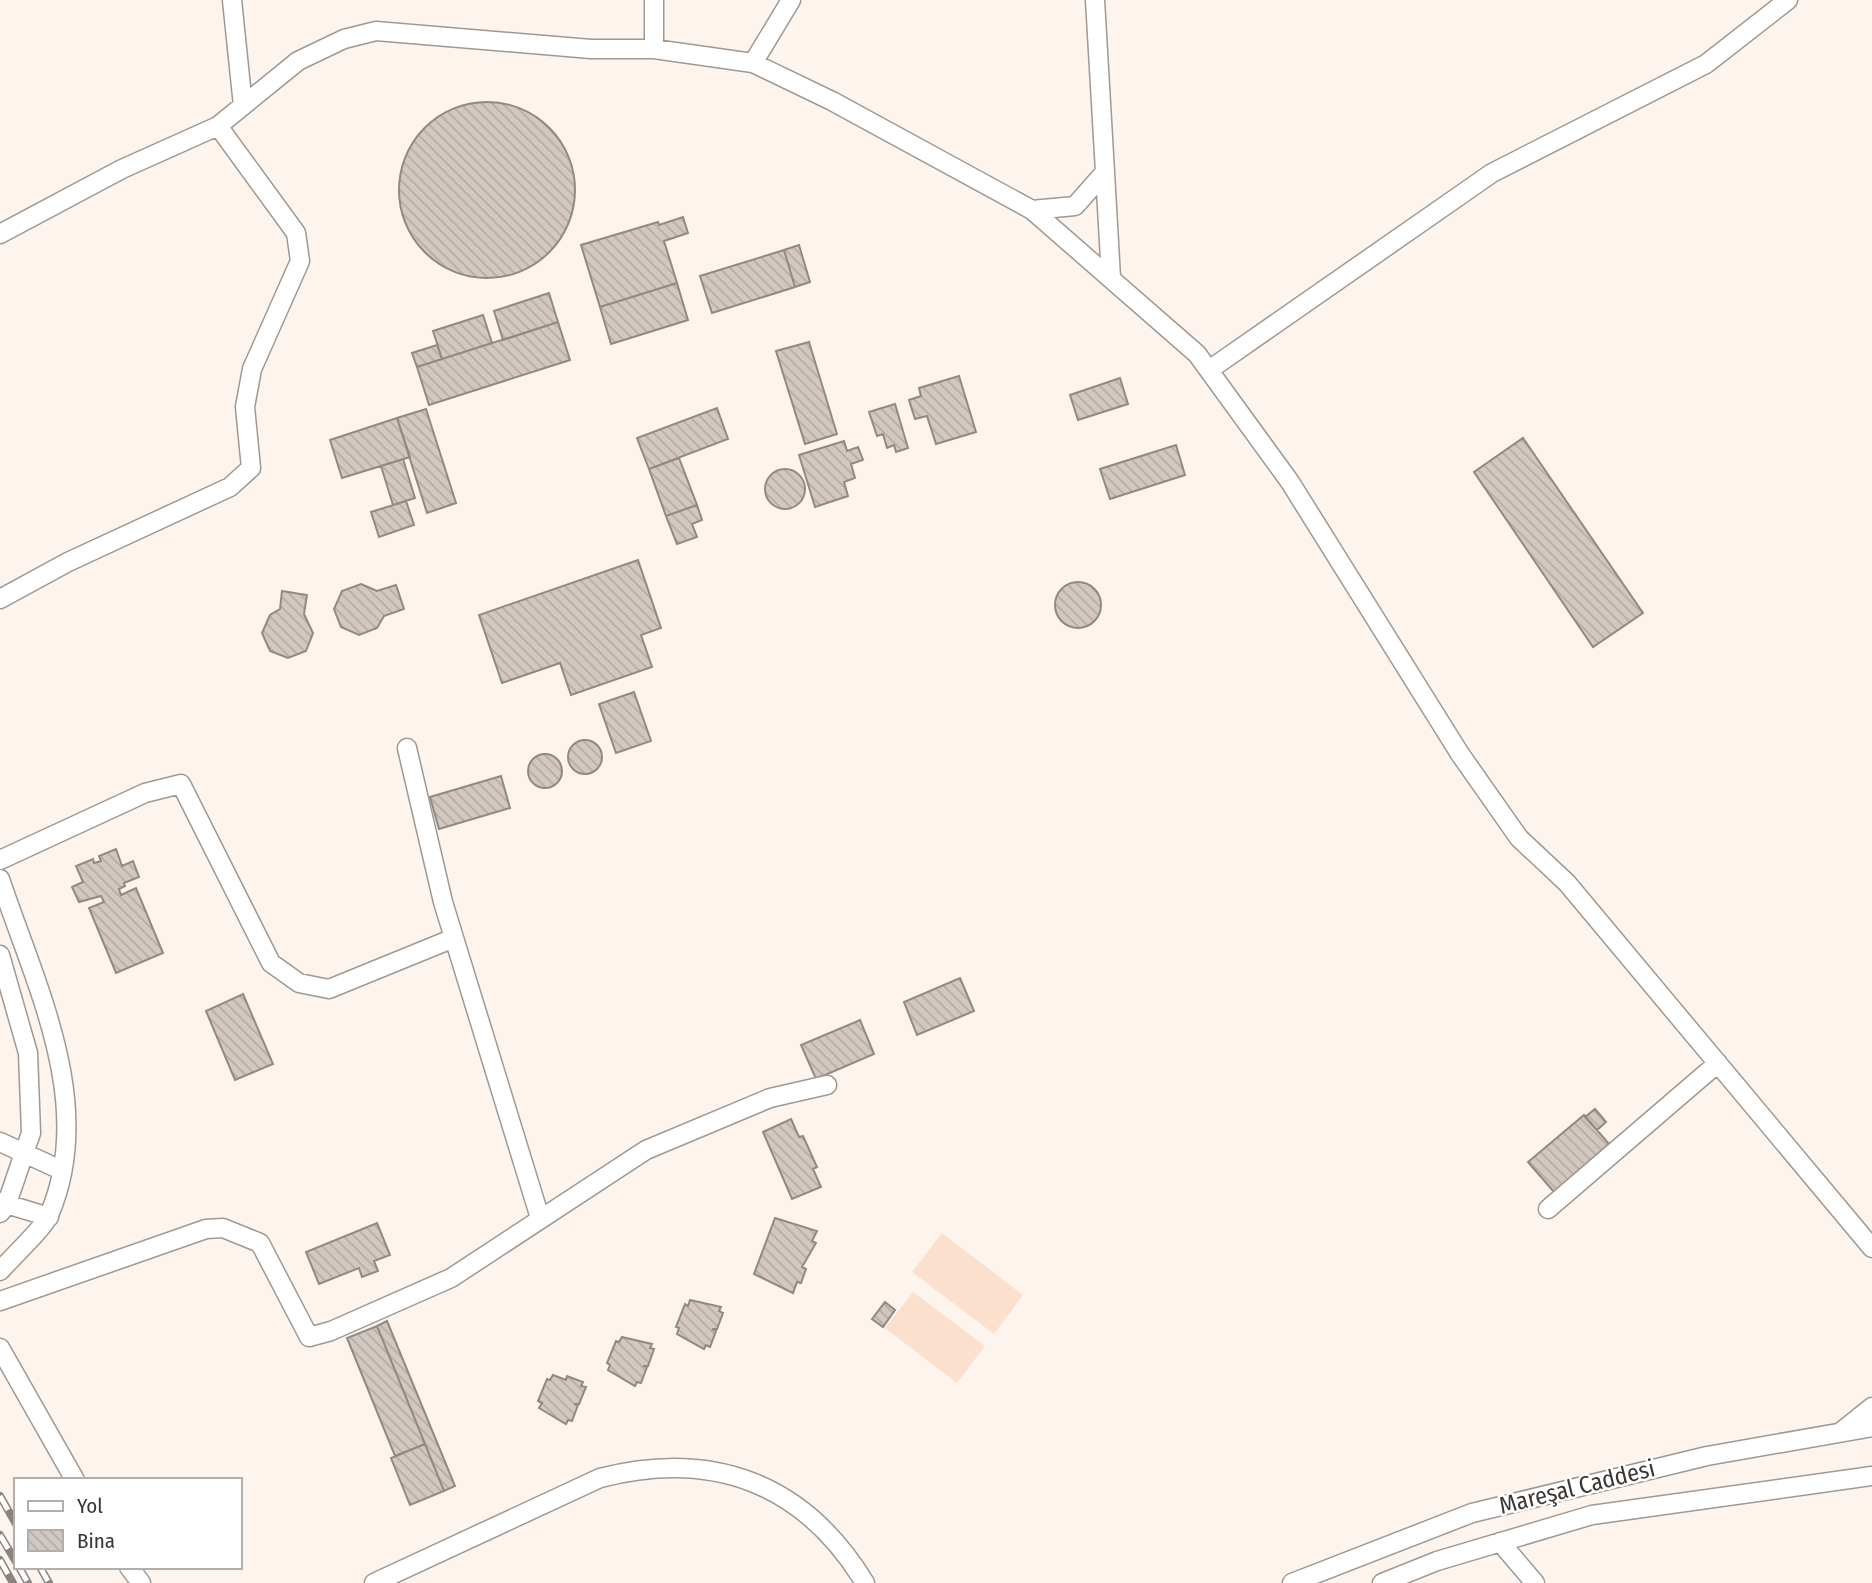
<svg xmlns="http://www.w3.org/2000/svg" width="1872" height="1583" viewBox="0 0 1872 1583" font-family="'Fira Sans Condensed',sans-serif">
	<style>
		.pitch { fill: #fbe0ce }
		.building { fill: url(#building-back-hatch); stroke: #928983; stroke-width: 2 }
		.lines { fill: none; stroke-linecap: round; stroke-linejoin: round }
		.minor-casing { stroke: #a09892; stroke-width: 21 }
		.minor { stroke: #fff; stroke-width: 18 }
		.rail-casing { stroke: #8a8380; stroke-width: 8 }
		.rail { stroke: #fff; stroke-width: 5; stroke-dasharray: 16; stroke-linecap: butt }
		.labels { text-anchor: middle; stroke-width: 5; stroke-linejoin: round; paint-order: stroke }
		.street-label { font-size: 24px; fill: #3a3634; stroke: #fff }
	</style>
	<defs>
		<pattern id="building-back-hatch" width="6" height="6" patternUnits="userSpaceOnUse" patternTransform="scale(1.75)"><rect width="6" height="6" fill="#d1c8c1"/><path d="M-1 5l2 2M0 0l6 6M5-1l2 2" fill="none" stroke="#b4aca6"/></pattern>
	</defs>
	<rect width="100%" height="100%" fill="#fef4ee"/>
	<!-- pitch -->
	<path class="pitch" d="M942,1233L1023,1295L994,1334L912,1272Z
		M913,1292L985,1346L957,1383L885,1328Z"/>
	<!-- building -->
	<path class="building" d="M399 190a88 88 0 1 1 176 0a88 88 0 1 1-176 0Z
		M683,217L688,233L664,241L677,283L600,307L581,245L658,222L659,225Z
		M799,245L810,282L795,287L784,250Z
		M784,250L795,287L712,313L700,276Z
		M677,283L688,320L611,344L600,307Z
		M549,293L558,322L503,340L494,311Z
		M483,315L492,343L442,359L433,331Z
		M558,322L570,360L429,405L417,367Z
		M809,342L837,434L805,444L776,351Z
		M437,345L442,359L417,367L412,353Z
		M959,376L976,432L936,444L927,416L915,419L909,400L921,396L919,388Z
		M1120,378L1128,404L1078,420L1070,395Z
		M895,404L908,448L896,452L894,445L887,448L883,434L877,436L869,412Z
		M717,408L728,439L649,469L637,438Z
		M426,409L456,503L427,513L397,418Z
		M397,418L410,457L342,478L330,440Z
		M1523,438L1643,613L1593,647L1474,472Z
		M844,441L847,451L858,447L863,460L851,464L855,478L844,482L848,496L815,507L799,455Z
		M1176,445L1185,475L1110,499L1100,469Z
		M679,458L697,505L666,516L649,469Z
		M403,459L415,498L393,505L381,466Z
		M765 489a20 20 0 1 1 40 0a20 20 0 1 1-40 0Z
		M406,501L414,525L379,537L371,512Z
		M697,505L702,520L692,524L697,537L677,544L666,516Z
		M638,560L661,628L641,635L652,667L571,695L560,663L502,683L479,615Z
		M1055 605a23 23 0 1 1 46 0a23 23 0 1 1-46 0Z
		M361,584L377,591L396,585L404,609L384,616L377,628L359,635L341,627L334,609L342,591Z
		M282,591L307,595L304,614L313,633L306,651L288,658L270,651L262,633L270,615L280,609Z
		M634,692L651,741L616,753L599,704Z
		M568 757a17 17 0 1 1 34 0a17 17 0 1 1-34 0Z
		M528 771a17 17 0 1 1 34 0a17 17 0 1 1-34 0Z
		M501,776L510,808L439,829L430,797Z
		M116,849L122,866L133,861L139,877L124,883L125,886L119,889L121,895L136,888L163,953L116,973L89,908L104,902L101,896L79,902L72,887L83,882L76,866L93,859L94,863L101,861L99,856Z
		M960,978L974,1011L917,1035L904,1002Z
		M243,994L273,1064L235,1080L206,1011Z
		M860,1020L874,1054L816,1079L801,1045Z
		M1595,1109L1606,1122L1597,1130L1585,1117Z
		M1584,1115L1609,1144L1554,1192L1528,1162Z
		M791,1119L799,1137L803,1136L817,1167L813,1169L821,1187L792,1199L763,1132Z
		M775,1218L817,1231L812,1241L816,1243L802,1267L806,1269L801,1283L797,1282L793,1293L754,1274Z
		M377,1223L390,1255L374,1261L378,1271L362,1277L359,1268L319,1284L306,1252Z
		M690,1300L721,1307L719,1311L723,1313L717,1329H712L716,1331L710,1347L706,1345L704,1349L677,1334L679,1328L676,1327L685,1304L688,1306Z
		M885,1302L895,1310L883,1327L872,1319Z
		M387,1321L455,1486L444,1491L377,1326Z
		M377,1326L425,1444L395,1456L347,1338Z
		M622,1337L652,1344L650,1348L654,1349L648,1366H643L647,1367L641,1383L637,1382L635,1386L608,1370L610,1365L607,1363L616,1341L619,1342Z
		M553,1375L566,1380L567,1376L583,1382L581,1386L586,1387L579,1404H574L578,1405L572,1421L568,1420L566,1424L539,1408L542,1403L538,1401L547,1379L550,1380Z
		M425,1444L444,1491L410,1505L391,1458Z"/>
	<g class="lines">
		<defs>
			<path id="minor" d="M232,0L243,106
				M654,0V49
				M1095,0L1105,172
				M753,63L791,0
				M1032,210L1075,206L1105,172L1111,278
				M0,234L122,169L218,126L298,61L344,39L376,31L591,49H654L753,63L832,101L1032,210L1197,354L1290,482L1460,754L1519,838L1567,883L1872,1248
				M1209,370L1492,173L1706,64L1788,0
				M0,599L68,562L230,487L251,468L245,407L252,369L300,261L296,233L218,126
				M407,748L443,902L540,1218
				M0,860L145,793L181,784L271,963L299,983L329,989L454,938
				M0,879C35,984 97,1105 49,1215C44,1228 11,1258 0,1271
				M0,955L28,1053L31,1133L6,1206L0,1213
				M0,1142L61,1170
				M0,1202L49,1217
				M1548,1209L1718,1063
				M0,1301L206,1229L223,1228L260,1243L309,1337L331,1331L451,1278L646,1150L770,1098L827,1085
				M0,1348L75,1480
				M1842,1431L1872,1407
				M1500,1542L1535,1583
				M129,1567L141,1583
				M374,1583L600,1478C713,1449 804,1483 865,1583
				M1292,1583L1472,1513L1707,1456L1872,1427
				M1382,1583L1437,1561L1592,1515L1872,1476"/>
		</defs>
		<!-- minor casing -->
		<use href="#minor" class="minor-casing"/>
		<!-- minor -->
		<use href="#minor" class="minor"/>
		<defs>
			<path id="rail" d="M0,1496L16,1524
				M0,1535L16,1562
				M0,1560L13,1583
				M19,1567L28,1583
				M40,1567L49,1583"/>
		</defs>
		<!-- rail casing -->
		<use href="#rail" class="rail-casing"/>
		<!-- rail -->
		<use href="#rail" class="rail"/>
	</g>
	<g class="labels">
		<!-- street labels -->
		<g class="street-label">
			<text transform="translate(1577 1487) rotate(-14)" y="8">Mareşal Caddesi</text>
		</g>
	</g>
	<!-- legend -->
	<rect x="14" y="1478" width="228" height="91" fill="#ffffff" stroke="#b0afae" stroke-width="2"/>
	<rect x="28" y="1501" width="35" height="10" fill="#ffffff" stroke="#b0afae" stroke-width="2"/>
	<text x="77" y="1513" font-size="21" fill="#3a3634">Yol</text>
	<rect x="28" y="1530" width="35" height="21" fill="url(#building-back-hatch)" stroke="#b0afae" stroke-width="2"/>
	<text x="77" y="1548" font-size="21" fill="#3a3634">Bina</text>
</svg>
